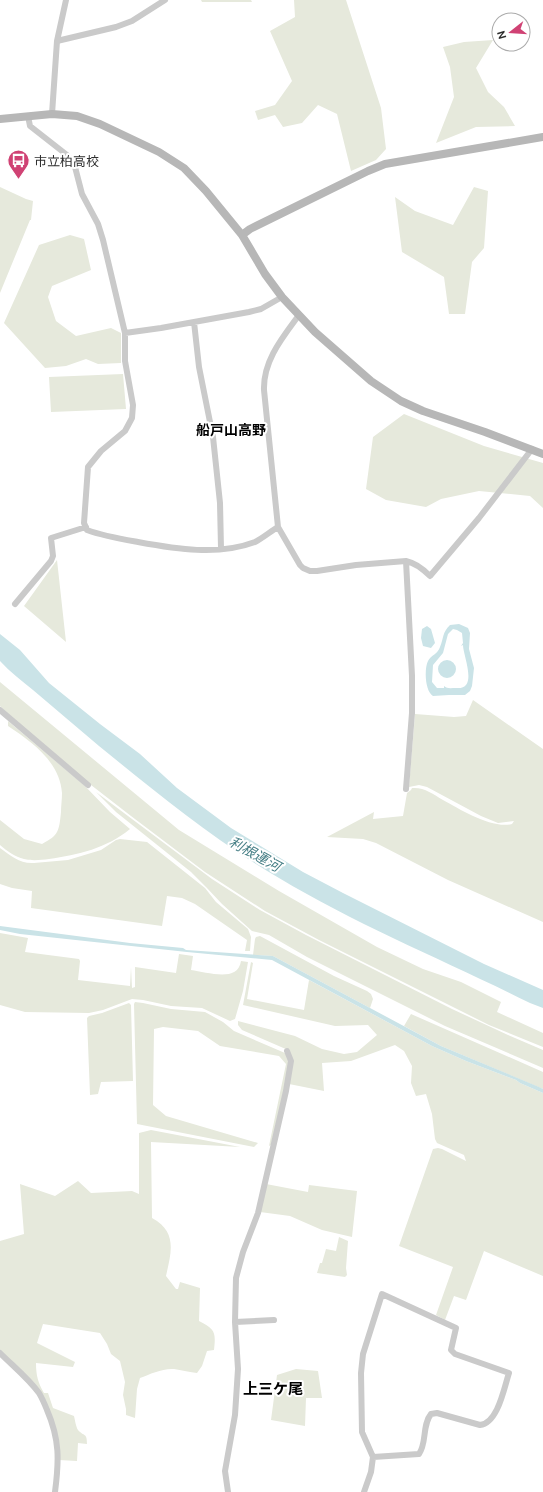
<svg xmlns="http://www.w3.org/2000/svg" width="543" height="1492" viewBox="0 0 543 1492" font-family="Ubuntu,'Noto Sans JP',sans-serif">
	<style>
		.green { fill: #e6e9dc }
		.water { fill: #cae3e7; fill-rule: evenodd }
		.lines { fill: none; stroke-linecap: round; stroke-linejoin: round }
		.street { stroke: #cacaca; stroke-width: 6 }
		.secondary { stroke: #b7b7b7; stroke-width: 8 }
		.labels { text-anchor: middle; stroke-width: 4; stroke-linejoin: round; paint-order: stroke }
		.poi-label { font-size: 13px; fill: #2d2d2d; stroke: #fff; text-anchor: start }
		.neighbourhood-label { font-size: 14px; font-weight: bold; fill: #000; stroke: #fff }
		.water-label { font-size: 14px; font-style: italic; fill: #457e85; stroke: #fff }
		.quarter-label { font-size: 15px; font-weight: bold; fill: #000; stroke: #fff }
	</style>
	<rect width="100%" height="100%" fill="#fff"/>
	<!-- green -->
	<path class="green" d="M201,0H251L252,2H202Z
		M294,0H346L381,108L386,149L376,160L351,171L337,114L318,105L302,123L283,127L275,115L258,120L255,111L275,105L292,81L270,31L295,17Z
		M493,40L476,68L488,92L504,107L515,126L476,127L436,143L454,97L450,67L443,47L464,42Z
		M0,187L26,199L33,201L31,220H30L0,293Z
		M474,187L488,191L484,248L472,262L465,314H449L444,277L402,252L395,197L415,211L453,225Z
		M70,235L84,239L91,270L52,286L48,297L56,321L76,336L111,328L121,333V363L98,364L86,359L66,366L45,368L4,323L39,245Z
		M123,374L126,409L51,412L49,377Z
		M404,414L484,446L543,463V508L530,496L479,491L441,499L426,507L386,500L366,489L373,437Z
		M57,560L66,642L24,606Z
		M0,682L179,830L279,891L377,947L423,969L461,982L501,1002L497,1012L543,1033V1047L489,1025L319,940L265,911L205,872L131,816L82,778L6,712L0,706Z
		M473,700L543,749V922L448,880L376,843L363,839L327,837L374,812L373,819L403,816L407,793L411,790L412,788C424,787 433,794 443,800C461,810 492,829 512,824L514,821L498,823L481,816L427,787L419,785L409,787L415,714L454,717L466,716Z
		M8,721L84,785L110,812L130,829C107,848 78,855 49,859C41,860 32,861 24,859C15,857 7,851 0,845V820L24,839L42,844C59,835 59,831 61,812C61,806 62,799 62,793C60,762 32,742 8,726Z
		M96,792L212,879L260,910L306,935L452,1009L508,1035L543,1050V1068L445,1026L307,957L269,935L252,931L222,904L206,887L191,872L116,812Z
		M120,839L147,842L205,888L216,902L248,929L251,937L250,951H245L247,940L195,904L182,898L167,896L162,926L31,908L32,891L12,888L0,884V848C11,856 20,864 34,863L68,860L101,850L116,840Z
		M0,933L28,938L25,952L79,959L80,961L78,980L130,986L131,967L132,988L135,987V967L176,973L179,954L193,956L191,970C207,972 238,983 241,961L248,962L243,991L235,1019L230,1021L202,1008L171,1006L143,1000L132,999L103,1010L89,1013L25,1012L0,1005Z
		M260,936L334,976L367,991L371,994L373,999L370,1008L273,956L253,955L255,939L256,937Z
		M251,962L253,963L247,999L304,1010L309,980L432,1046L466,1061L516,1080L520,1083L543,1093V1276L484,1251L466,1300L454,1296L445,1320L436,1315L453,1267L399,1246L433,1149L438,1148L442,1149L466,1161L464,1155L437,1143L435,1139L432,1114L426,1094L416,1096L411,1083L412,1066L404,1051L395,1045L351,1061L322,1063L324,1091L289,1084L288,1050L242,1030L238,1025V1021L295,1036L322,1049L344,1054L357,1052L377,1035L368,1025L335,1026L243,1005Z
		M135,1002L143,1003L171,1009L205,1012L223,1022L234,1031L285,1053L289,1058L288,1073L271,1145L269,1146L286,1064L279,1056L220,1046L198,1031L163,1027L154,1029L153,1105L166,1116L258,1143L254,1147L137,1124L134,1004Z
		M129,1003L131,1005L133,1081L101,1082L98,1094L90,1095L87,1018L89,1016L102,1013Z
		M411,1014L543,1072V1089L441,1046L404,1026Z
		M151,1130L240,1147L151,1142L152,1218C178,1232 171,1253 166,1276L176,1289H178L180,1282L200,1288L199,1321C215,1329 216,1332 214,1350L207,1351L202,1366L197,1373C187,1372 182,1370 174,1369C163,1368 150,1374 140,1378L137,1389L135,1418L126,1415V1409L123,1395L125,1382L120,1361L111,1354L107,1344L100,1333L43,1324L37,1343L75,1362L73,1367L36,1363C36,1375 38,1383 44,1393H48L53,1408L74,1416C75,1420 76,1427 78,1430C84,1437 87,1432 87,1444L78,1443L77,1461L59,1460L47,1405L0,1352V1241L24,1234L20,1184L55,1196L78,1181L91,1193L132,1191L139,1194V1133Z
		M266,1184L308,1192L309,1185L357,1191L352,1237L322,1230L290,1216L260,1212Z
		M339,1237L348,1241L346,1268L347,1275L345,1277L317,1273L320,1263H322L326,1249L336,1251Z
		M296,1369L318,1371L322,1398H306L305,1426L271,1420L277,1375Z"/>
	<!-- water -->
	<path class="water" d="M459,624L468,628L470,633L469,649L474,668L472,686L470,691L465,695H449L433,696C425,691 424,669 428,661C431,655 438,654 440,647C444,637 442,633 450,625ZM453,629L457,630L462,633L463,643L461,646L463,645C463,656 479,690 456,688C451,688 447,689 444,686V688H437L432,682L433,665L443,653L448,634Z
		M427,626L431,629L435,643L431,648L423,646L421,638L422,629Z
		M0,634L20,650L49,683L100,724L140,754L177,788L231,828L303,872L343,893L484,964L543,990V1008L530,1003C446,961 359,926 279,878C214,840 157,793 99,746C77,727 55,709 33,690C22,681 10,672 0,661Z
		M438 669a9 9 0 1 1 18 0a9 9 0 1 1-18 0Z
		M0,926L130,943L183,948L186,950L273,956L441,1046L539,1087L543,1089V1093L520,1083L516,1080L466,1061L432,1046L272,960L187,952L20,934L0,930Z"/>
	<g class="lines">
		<!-- street -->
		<path class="street" d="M57,41L116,27L132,21L165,0
			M52,114L57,41L66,0
			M28,116L30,126L67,155L75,167L82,194L98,224L103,240L125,333V361L133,405L132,418L125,431L101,451L88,467L84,523L87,530C103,536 121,539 138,542C176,549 218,556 255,542C263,538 271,531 278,527
			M299,315C282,338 263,361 264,390L278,527L300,565L303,568L310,571H317L356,565L406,561C416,563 423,569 430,576L479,518L532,449
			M194,322L199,367L213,437L220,503L221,548
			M125,333L161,328L249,312L261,309L282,297
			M406,561L412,676V713L406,789
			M15,604L51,561L53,556L51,538L86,527
			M0,710L88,785
			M235,1322L274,1320
			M0,1353C13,1366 28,1378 39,1393C42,1398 45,1405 47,1410C60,1440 59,1461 55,1492
			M228,1492L225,1471L235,1415L238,1369L235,1322L236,1278L243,1252L258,1213L286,1091L291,1061L287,1051
			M364,1492L371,1472L373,1457L362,1432L361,1373L363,1354L382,1294L456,1328L451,1350L455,1354L509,1373C504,1388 498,1423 480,1425L437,1413L431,1414C422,1425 427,1443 419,1454L373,1457"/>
		<!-- secondary -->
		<path class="secondary" d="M0,119L52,114L77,116L100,124L159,152L184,168L206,191L242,235L265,274L282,297L315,332L371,381L401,401L423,411L485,432L543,454
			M242,235L250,229L368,171L385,164L543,137"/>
	</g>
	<!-- icons -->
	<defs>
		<symbol id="bus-pin" viewBox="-11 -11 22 30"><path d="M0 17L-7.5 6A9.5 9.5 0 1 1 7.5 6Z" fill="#d04274" stroke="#fff"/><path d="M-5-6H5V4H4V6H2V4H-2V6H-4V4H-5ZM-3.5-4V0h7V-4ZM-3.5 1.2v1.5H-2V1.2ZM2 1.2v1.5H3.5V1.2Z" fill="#fff"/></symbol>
	</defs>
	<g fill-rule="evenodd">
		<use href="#bus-pin" x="6" y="148" width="25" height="34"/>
	</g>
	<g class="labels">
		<!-- poi labels -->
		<g class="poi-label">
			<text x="34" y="166">市立柏高校</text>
		</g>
		<!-- neighbourhood labels -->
		<g class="neighbourhood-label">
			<text x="231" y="435">船戸山高野</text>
		</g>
		<!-- water labels -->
		<g class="water-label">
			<text transform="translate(255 854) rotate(29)" y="5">利根運河</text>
		</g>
		<!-- quarter labels -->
		<g class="quarter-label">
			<text x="273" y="1394">上三ケ尾</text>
		</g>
	</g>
	<!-- north arrow -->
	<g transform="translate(511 32) rotate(253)"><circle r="19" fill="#ffffff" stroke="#ababab"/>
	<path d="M0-3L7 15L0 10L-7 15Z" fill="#d04274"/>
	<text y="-6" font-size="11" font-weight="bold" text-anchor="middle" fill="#2d2d2d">N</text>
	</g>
</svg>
